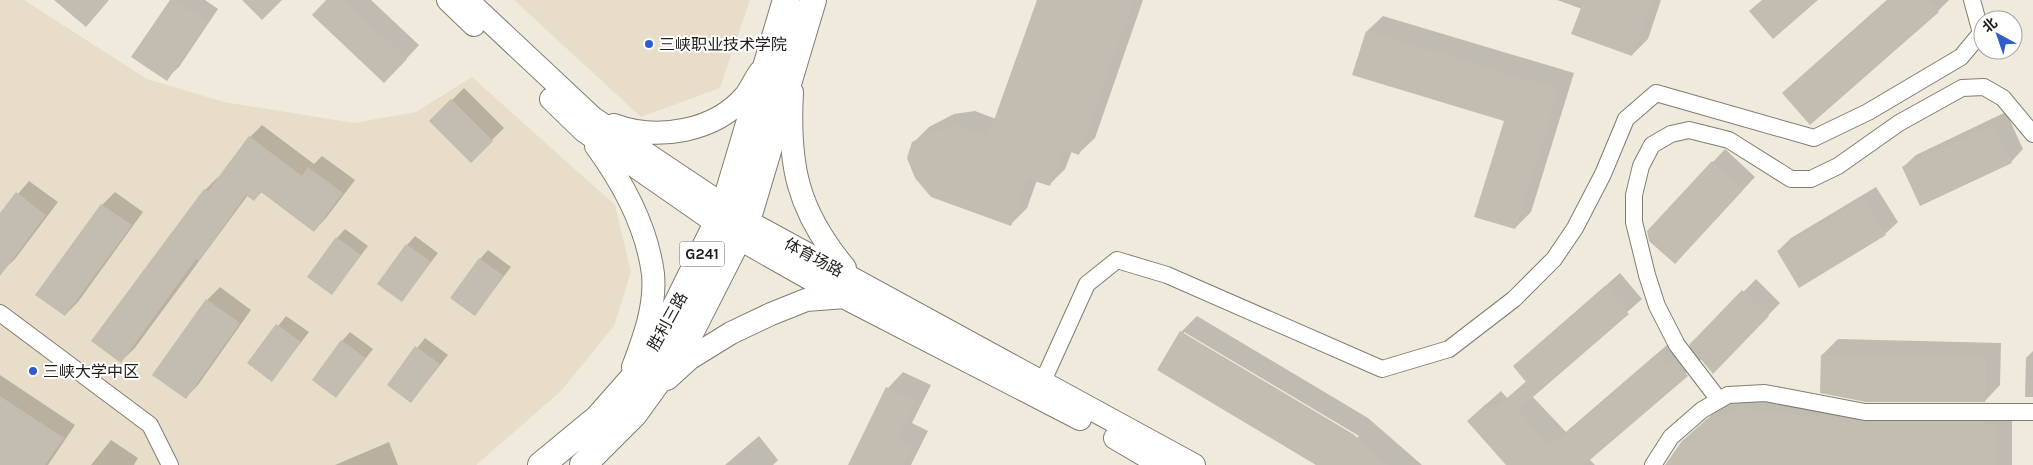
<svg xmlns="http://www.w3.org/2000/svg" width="2033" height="465" viewBox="0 0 2033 465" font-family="Karla,'Noto Sans SC',sans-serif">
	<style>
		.built { fill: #e8ddc9 }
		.shadow { fill: #0003; fill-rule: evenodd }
		.building { fill: #c3bcb0 }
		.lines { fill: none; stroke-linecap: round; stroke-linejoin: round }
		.street-casing { stroke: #827c70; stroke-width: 18 }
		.secondary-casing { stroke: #827c70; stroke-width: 24 }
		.primary-casing { stroke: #827c70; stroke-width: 28 }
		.street { stroke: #fff; stroke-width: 16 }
		.secondary { stroke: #fff; stroke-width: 22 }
		.primary { stroke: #fff; stroke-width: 26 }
		.poi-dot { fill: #305dcd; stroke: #fff; stroke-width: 2 }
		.labels { text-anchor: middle; stroke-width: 4; stroke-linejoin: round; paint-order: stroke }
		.shield { fill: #fff; stroke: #64625f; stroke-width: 1 }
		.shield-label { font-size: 15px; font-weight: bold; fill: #211e1a }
		.poi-label { font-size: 16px; fill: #211e1a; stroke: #fff; text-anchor: start }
		.street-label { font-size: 16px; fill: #211e1a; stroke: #fff }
	</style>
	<rect width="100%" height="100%" fill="#f0eadc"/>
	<!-- built -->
	<path class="built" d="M0,0H24L147,79L224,102L354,123L416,112L472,77L615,205L631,272L614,326L561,391L476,465H0Z
		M514,0H750L720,88L641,117Z"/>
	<!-- shadow -->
	<path class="shadow" d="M172,0H205L218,9L179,67L166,79Z
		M327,0H371L419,45L397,69Z
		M1038,0H1143L1095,138L1079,153L1072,151L1065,169L1049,185L1037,180L1027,208L1011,224L913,143L929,127L954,114L975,111L996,119Z
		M1557,0H1661L1648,39L1632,55L1582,9Z
		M1887,0H1949L1938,11L1783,93Z
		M1383,16L1574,73L1531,212L1515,228L1506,120L1367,31Z
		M464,88L504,128L471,161L431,121Z
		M2006,112L2023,149L2011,162L1903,167L1916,155Z
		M262,125L314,164L322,156L355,180L326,218L314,231L262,192L254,200L248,195L134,349L121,361L93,341L205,190L218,177L219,178L250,137Z
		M1725,149L1755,177L1687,250L1713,162Z
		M29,181L58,202L15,259L2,271L0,270V215Z
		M1876,187L1898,222L1885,234L1778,251L1791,238Z
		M115,192L143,212L78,302L65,315L37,294L102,205Z
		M345,229L368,246L332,293L337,238Z
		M415,236L438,253L402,300L407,245Z
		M488,250L511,267L475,314L480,259Z
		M1620,273L1642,299L1532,396L1566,432L1674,339L1685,352L1756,279L1780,303L1713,372L1702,359L1589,459L1595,465H1507L1483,407L1501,391L1507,398L1527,381L1514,366Z
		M220,287L251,310L198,385L186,397L207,300Z
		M286,316L309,332L272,380L249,363Z
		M1197,316L1368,418L1422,465H1318L1159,370L1181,332ZM1184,332L1359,436L1357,438L1184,335Z
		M350,332L373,349L336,396L342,341Z
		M425,338L448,355L411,402L388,385Z
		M1838,339L2001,343L2000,385L1985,401L1822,355Z
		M2033,351V397H2025L2026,358Z
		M903,372L931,385L912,423L928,431L911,465H849L888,388Z
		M0,375L75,425L48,465H0Z
		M1760,392L1836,398L1881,407L2012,409V465H1666L1683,442L1724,403Z
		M759,436L778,460L773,465H725Z
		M111,440L138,458L134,465H91Z
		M389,442L398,465H335Z"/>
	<!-- building -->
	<path class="building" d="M54,0H109L86,27Z
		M170,0H174L207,22L167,81L131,57Z
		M242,0H282L262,20Z
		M326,0H345L407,59L384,83L312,15Z
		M1037,0H1134L1079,155L1063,149L1050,186L1028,179L1011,226L931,197L915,178L907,158L912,142L937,130L959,126L988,137Z
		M1584,0H1652L1632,56L1571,34Z
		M1762,0H1818L1773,39L1749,11Z
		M1887,0H1929L1939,12L1810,125L1782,93Z
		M1366,31L1559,89L1515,229L1474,217L1504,121L1352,75Z
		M451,99L493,141L471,163L429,121Z
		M1993,124L2012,163L1920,206L1902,167Z
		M249,136L302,176L308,167L343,193L314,232L261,192L254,201L246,195L199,261L196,259L121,363L91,341L204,189L208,191Z
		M1712,161L1743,190L1675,264L1649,241L1647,231Z
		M16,192L46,215L0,276V213Z
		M1863,198L1886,235L1799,288L1777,251Z
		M101,204L132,225L65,316L35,295Z
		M336,237L361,255L332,295L307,277Z
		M406,244L431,262L402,302L377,284Z
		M479,258L504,276L475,316L450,298Z
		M1605,286L1629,314L1518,410L1545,440L1551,445L1659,352L1670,365L1675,359L1688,376L1584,465H1506L1467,421L1486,404L1492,411L1526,382L1513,366Z
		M1742,290L1769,316L1713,374L1689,345Z
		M206,299L240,323L186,399L152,375Z
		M276,324L301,342L272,382L247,363Z
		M1180,331L1353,434L1388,465H1316L1157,370Z
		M341,340L366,358L336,398L312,380Z
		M415,346L440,364L411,403L387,385Z
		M1821,355L1986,358L1985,402H1866L1820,393Z
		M886,387L916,401L897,439L913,447L904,465H848Z
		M0,396L64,438L45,465H0Z
		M1743,408L1819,418L1820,414L1865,422H1985V424H1997V465H1665L1682,441L1707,419Z"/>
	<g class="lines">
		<defs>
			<path id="street" d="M0,313L150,425L170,465
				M1043,381L1087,284L1117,260L1167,275L1382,369L1449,349L1514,299L1554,259L1575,228L1603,174L1626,119L1656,93L1814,138L1868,112L1961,57L1981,33L1972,0
				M1719,400L1677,345L1657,306L1647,275L1634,222V195L1641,166L1652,145L1671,134L1689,130L1729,140L1791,179H1811L1838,166L1899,123L1962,88L1984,87L2003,98L2033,134
				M1653,465L1671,437L1702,410L1728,395L1765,393L1865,412H2033"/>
			<path id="secondary" d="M448,0L474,25
				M467,0L593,118L747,221L1194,465
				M792,92C788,165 797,210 845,268
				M551,99L584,131L738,238L828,289L1080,419
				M614,125C657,141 715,132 746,95C751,88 755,79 760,72
				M596,146C623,183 647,227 653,274C656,306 644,338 633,367
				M667,379L689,359L731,333L771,314L806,300L845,297
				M1115,438L1161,465"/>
			<path id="primary" d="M541,465L598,418L635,376L663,332L723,211L786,0
				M583,465L634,414L684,345L747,221L813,0"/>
		</defs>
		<!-- street casing -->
		<use href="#street" class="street-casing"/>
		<!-- secondary casing -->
		<use href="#secondary" class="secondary-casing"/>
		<!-- primary casing -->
		<use href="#primary" class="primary-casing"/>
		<!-- street -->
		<use href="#street" class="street"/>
		<!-- secondary -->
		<use href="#secondary" class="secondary"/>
		<!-- primary -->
		<use href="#primary" class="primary"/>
	</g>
	<!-- markers -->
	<g class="poi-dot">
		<circle cx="649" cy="44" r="5"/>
		<circle cx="33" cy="371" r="5"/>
	</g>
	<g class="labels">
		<!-- shield labels -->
		<rect class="shield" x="679.5" y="241.5" width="45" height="25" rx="4"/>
		<g class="shield-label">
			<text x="702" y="259">G241</text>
		</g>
		<!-- poi labels -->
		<g class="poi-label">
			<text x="659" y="50">三峡职业技术学院</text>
			<text x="43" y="377">三峡大学中区</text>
		</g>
		<!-- street labels -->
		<g class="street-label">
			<text transform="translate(814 257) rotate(28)" y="6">体育场路</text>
			<text transform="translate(667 321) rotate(-61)" y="6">胜利三路</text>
		</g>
	</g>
	<!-- north arrow -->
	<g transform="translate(1998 35) rotate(320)"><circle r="24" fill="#ffffff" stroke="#a6a5a3"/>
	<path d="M0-4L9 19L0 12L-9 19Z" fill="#305dcd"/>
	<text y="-8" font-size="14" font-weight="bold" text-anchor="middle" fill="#211e1a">北</text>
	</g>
</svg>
